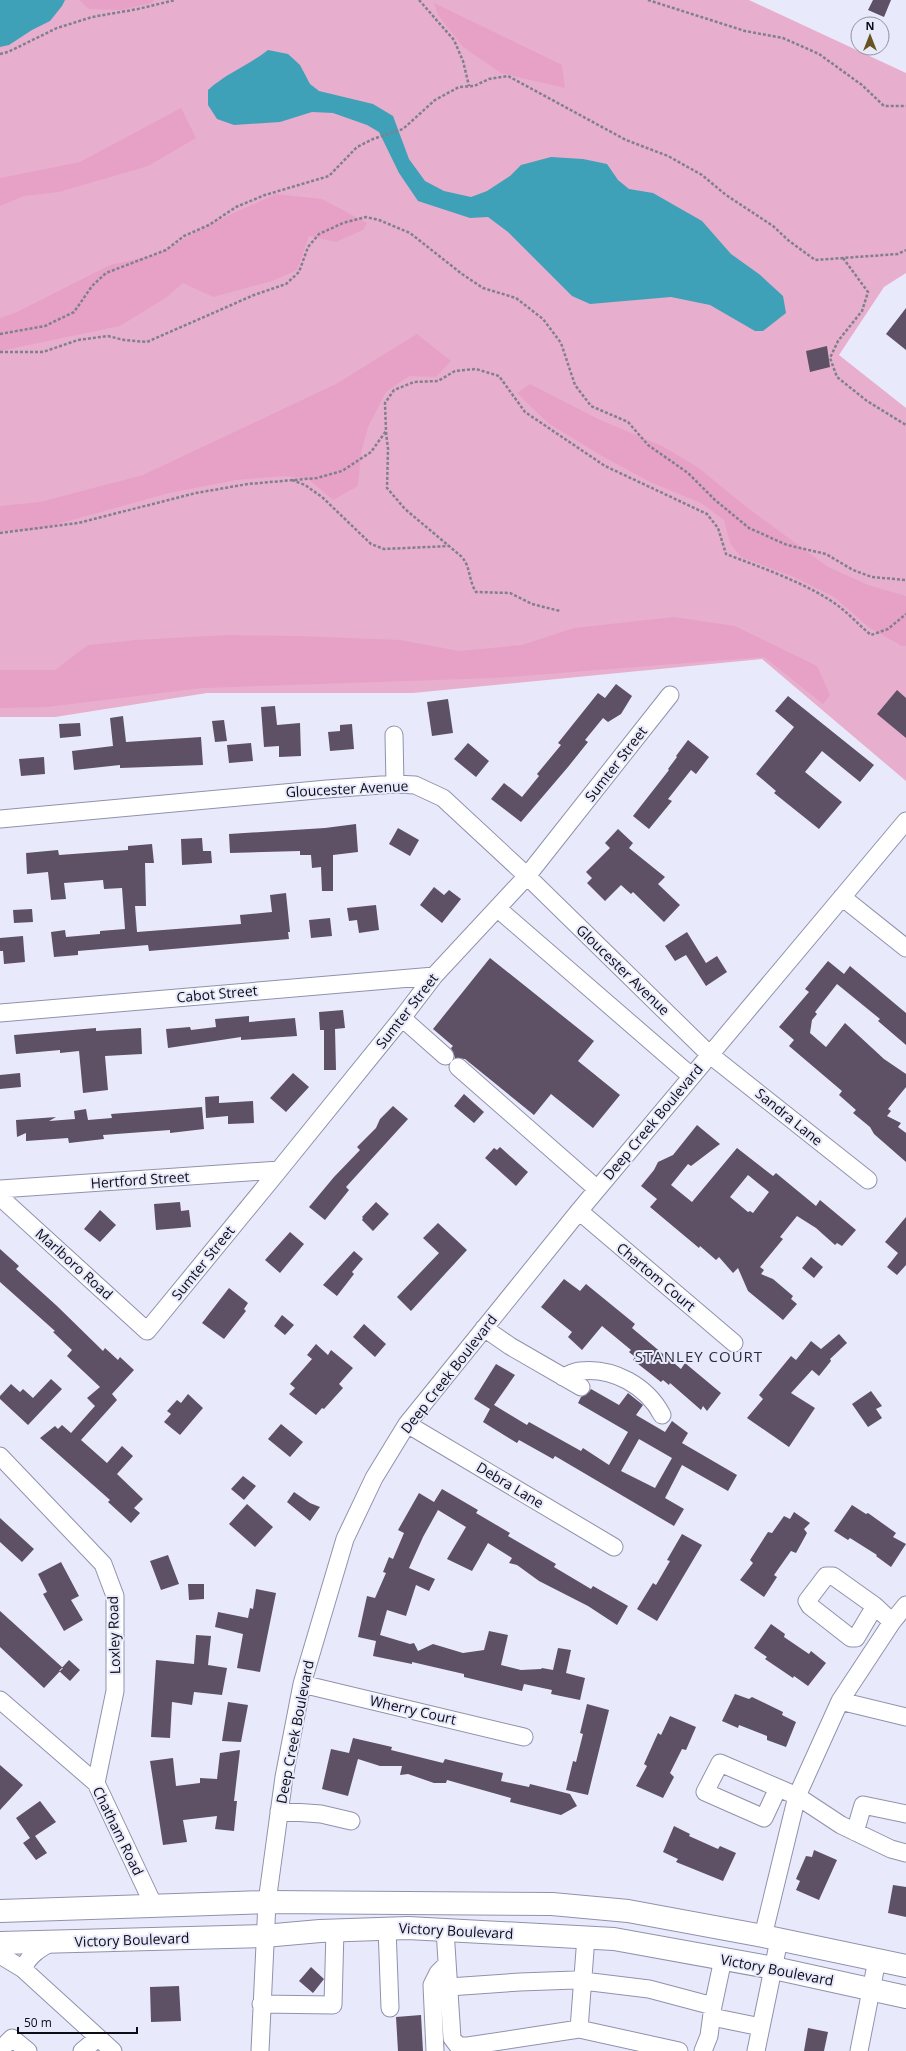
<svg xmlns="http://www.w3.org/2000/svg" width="906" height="2051" viewBox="0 0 906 2051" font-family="'Open Sans',sans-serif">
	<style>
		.green { fill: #e8aecd }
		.forest { fill: #e7a1c6 }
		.water { fill: #3fa1b8 }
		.building { fill: #5e5065; fill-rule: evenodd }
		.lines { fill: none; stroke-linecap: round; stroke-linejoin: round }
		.minor-casing { stroke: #8f92ac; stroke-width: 19 }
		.major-casing { stroke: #8f92ac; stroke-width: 24 }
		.path { stroke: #7f808e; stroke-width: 2.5; stroke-dasharray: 3 2; stroke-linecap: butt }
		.minor { stroke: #fff; stroke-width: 17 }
		.major { stroke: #fff; stroke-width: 22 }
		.labels { text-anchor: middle; stroke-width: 4; stroke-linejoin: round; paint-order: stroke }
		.street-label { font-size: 14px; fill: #0c0c16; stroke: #e8eafb }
		.neighbourhood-label { font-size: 15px; letter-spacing: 1px; fill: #292b40; stroke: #e8eafb }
	</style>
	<rect width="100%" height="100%" fill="#e8eafb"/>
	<!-- green -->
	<path class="green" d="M0,0H749L906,73V273L884,287L839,355L906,408V781L762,659L413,693H207L55,717H0Z"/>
	<!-- forest -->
	<path class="forest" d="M79,0H154L152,3L121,10L89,9Z
		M434,3L562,65L565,88L501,73L463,47L438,15Z
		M181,108L196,138L148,166L59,192L24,196L0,206V178L80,162Z
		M276,194L322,199L367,223L363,230L336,242L309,236L297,270L272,281L213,297L183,283L167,297L120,326L0,351V318L17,312L110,265L158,254L214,222Z
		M417,334L451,361L436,377L409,376L386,392L368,427L361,453L358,486L333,500L308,479L285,476L236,480L169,493L36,530L0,531V506L40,502L143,475L336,384Z
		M530,384L598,419L662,446L699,468L745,506L828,567L868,585L906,596V646H902L870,628L834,597L794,577L741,557L730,543L724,520L701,503L650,482L602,456L548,423L517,393Z
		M674,617L735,626L817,666L830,695L823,704L764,657L495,678L202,688L47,707L0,708V670H55L88,645L136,640L227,635L299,636L401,640L459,651L522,645L574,628Z"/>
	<!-- water -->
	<path class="water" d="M0,0H65L62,6L50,21L32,30L9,45L0,47Z
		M268,50L288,54L300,65L310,84L319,91L373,104L393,116L409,159L425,181L444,191L471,197L487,191L510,176L521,165L551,157L583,159L607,164L618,180L629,189L653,193L702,221L731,254L759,274L783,296L786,313L763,331H755L710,305L671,297L590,304L572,296L508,232L488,217L470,218L418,201L399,173L379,132L367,125L333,113L312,112L280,122L234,125L217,119L208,105V90C228,72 248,66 268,50Z"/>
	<!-- building -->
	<path class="building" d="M873,0H891L884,17L868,10Z
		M906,308V350L886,334Z
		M827,346L830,367L810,372L806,351Z
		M616,684L632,696L621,714L608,722L603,718L585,740L588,742L568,767L521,822L491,799L504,783L522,797L539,776L537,774L561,745L558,743L598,693L605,698Z
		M897,690L906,698V738L877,714Z
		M788,696L874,765L860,782L822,751L805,772L842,802L819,829L774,793L776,791L756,774L794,727L775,711Z
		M448,699L453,733L432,736L427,702Z
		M275,706L277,725L300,723L301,756L279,757V746L264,747L261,707Z
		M123,716L126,742L201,737L203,765L120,768V765L74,770L72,751L113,746L110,718Z
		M224,720L227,741L215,742L212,721Z
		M80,723L81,736L60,738L59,724Z
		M352,724L354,749L330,751L328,732L340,731V725Z
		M688,740L709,757L696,774L691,770L668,799L672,801L649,829L633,816L669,770L668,769L677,757L676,756Z
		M251,743L253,761L229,763L227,745Z
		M468,743L489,761L476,777L454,759Z
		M44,757L45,774L21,776L19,759Z
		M356,824L358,852L333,855V891H322L321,867L312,868L311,855H300V851L230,853L229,834L325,828Z
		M398,828L419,840L410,856L389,844Z
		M618,829L633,843L629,848L665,877L658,884L680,905L664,922L633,892L631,894L621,885L605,901L587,883L592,878L586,872L610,848L605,843Z
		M202,838L203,851H211L212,863L182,865L181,839Z
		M152,844L154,863H145L146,906H135L137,932L241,924L240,915L272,912L270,895L286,893L290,932H288L289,939L149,951L148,945L78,951V955L54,957L51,932L65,930L66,937L100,934V931L125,929L122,888L104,889L103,880L64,883L66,899L51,900L48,872L27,874L26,853L58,850L59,855L128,850V846Z
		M434,887L444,895L449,890L461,899L442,923L420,905Z
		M376,905L379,930L359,933L357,920L349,921L347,908Z
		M32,909L33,922L14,923L13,910Z
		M330,918L332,936L311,938L309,920Z
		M687,932L706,963L717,956L727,972L706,986L686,955L675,961L665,946Z
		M23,936L25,962L4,964L3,951H0V938Z
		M490,958L594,1041L578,1061L620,1095L593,1128L551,1094L534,1115L465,1059L455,1058L451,1048L453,1046L433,1029Z
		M828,961L844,974L850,966L906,1013V1045L878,1021L880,1019L837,984L815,1012L817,1014L812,1020L810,1033L826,1047L845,1023L884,1059L906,1074V1087L888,1109L891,1111L887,1116L901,1123L898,1127L906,1133V1162L874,1134L870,1127L853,1113L856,1110L839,1095L842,1091L789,1046L794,1040L779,1027L809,992L805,989Z
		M343,1010L345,1028L335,1029L336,1070H324V1030H320L319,1012Z
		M249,1016V1022L295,1018L297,1036L241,1040V1037L168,1048L166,1029L190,1027L191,1030L216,1027L215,1019Z
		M96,1028V1031L141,1028L142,1054L105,1056L108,1090L83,1093L79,1051L60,1053V1050L16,1054L14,1035Z
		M20,1073L21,1087L0,1089V1075Z
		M293,1073L309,1087L286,1112L270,1098Z
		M464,1094L484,1112L474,1123L454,1106Z
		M219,1096V1103L253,1101L254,1123L228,1124V1116L206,1118L205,1097Z
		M393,1106L408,1119L346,1187L349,1190L325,1220L309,1207L334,1177L360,1150L357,1147L376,1128L380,1119Z
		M202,1107L204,1129L170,1133V1130L103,1135L104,1139L69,1143L68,1138L26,1141V1133L17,1137L16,1120L56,1117L49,1121L75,1119L74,1111L86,1109L88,1120L112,1118L111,1114Z
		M697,1125L720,1144L691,1166L688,1164L671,1185L692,1202L737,1148L773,1176L776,1173L816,1206L820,1200L856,1230L842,1246L837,1243L835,1245L816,1228L797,1216L780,1237L783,1239L760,1267L764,1270L761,1274L773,1279L793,1296L791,1299L797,1304L783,1320L748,1291L738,1268L733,1273L719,1257L716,1260L700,1246L699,1248L650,1207L657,1199L641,1186L654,1170L658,1162L673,1155ZM748,1175L769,1192L753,1213L750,1211L748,1212L730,1197Z
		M500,1147L528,1172L516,1186L485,1158L494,1148L497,1150Z
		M180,1202L181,1211L189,1210L191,1227L156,1230L154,1204Z
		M376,1202L389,1214L373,1231L362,1220L363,1218L362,1217Z
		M100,1210L116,1225L100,1242L84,1229Z
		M906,1217V1265L897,1275L887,1267L898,1253L885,1242Z
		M438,1223L467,1250L411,1311L397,1297L439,1253L423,1238Z
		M290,1232L304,1244L280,1273L265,1260Z
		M0,1249L19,1266L16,1269L57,1306L103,1351L105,1348L118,1360L120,1357L134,1370L112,1394L117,1400L81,1440L107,1463L122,1446L133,1456L117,1474L143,1499L134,1508L140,1513L131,1523L108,1502L110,1500L40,1438L55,1426L58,1429L62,1425L71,1433L95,1406L87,1398L100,1387L67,1356L72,1350L53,1332L55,1331L0,1282Z
		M354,1251L363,1259L352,1272L354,1274L337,1296L323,1285Z
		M811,1257L823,1267L814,1278L802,1268Z
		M564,1279L580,1291L586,1284L635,1324L632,1328L681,1369L685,1363L721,1393L707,1411L703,1406L701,1410L670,1383L669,1385L663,1380L661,1382L633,1360L635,1357L629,1352L631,1350L602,1326L582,1350L568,1337L572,1332L541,1307Z
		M229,1288L248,1303L244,1309L246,1311L224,1339L202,1323Z
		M282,1315L294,1325L285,1335L274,1326Z
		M364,1324L386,1344L375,1357L353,1337Z
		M839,1334L847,1343L830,1359L831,1361L819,1376L812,1370L791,1393L815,1408L789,1447L747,1418L763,1399L759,1395L791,1356L796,1360L811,1341L821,1349Z
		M316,1344L328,1355L331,1350L353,1368L339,1384L343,1388L324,1409L322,1408L316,1415L289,1394L295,1388L290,1384L312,1359L307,1355Z
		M496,1364L515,1375L494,1405L527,1425L529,1422L581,1451L583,1448L609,1465L628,1432L578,1403L581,1397L589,1392L591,1389L619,1405L628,1393L643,1405L636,1415L665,1432L672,1421L688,1433L682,1443L737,1475L728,1491L682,1465L665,1498L684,1509L674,1526L555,1456L553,1459L519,1440L517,1443L483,1422L490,1409L474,1399ZM639,1439L672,1458L655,1488L621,1471Z
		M51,1379L62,1389L28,1425L0,1399V1396L11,1384L20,1392L23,1389L33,1398Z
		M871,1391L882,1406L876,1409L882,1418L868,1427L852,1404Z
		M188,1394L203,1408L180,1435L164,1422L171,1414L167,1411L177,1400L181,1403Z
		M281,1424L303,1442L290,1457L268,1439Z
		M243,1476L256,1486L244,1500L231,1489Z
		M442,1489L478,1510L476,1513L510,1533L508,1536L556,1564L554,1567L591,1589L593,1586L628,1606L617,1625L588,1606L539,1581L517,1565L509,1563L512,1558L488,1543L472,1571L447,1559L466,1527L438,1510L423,1537L409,1568L435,1579L429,1591L416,1585L406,1616L387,1610L380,1635L410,1644L414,1643L418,1651L433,1644L463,1653L484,1650L489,1631L508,1635L501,1665L521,1670L541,1669L542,1668L553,1670L558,1648L571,1650L566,1673L585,1678L580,1700L551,1694L552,1690L524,1684L522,1691L464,1677V1674L412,1662V1664L373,1656L376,1641L358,1637L367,1596L375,1598L386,1573L383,1572L389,1557L393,1559L404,1533L398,1530L419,1493L434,1502Z
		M294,1492L310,1503L320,1507L310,1521L287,1502Z
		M247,1504L273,1527L255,1547L229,1524Z
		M852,1505L866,1514L868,1513L896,1533L893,1537L906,1544L891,1567L876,1556L877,1555L850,1538L848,1540L834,1531Z
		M794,1512L810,1523L804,1529L807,1533L796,1553L791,1551L774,1575L777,1577L764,1597L740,1580L753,1563L750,1560L768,1532L772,1533L784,1516L790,1519Z
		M0,1518L34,1549L22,1562L0,1542Z
		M682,1534L702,1545L657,1621L637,1609L653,1583L656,1585L670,1561L667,1560Z
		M168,1555L179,1584L161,1590L150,1561Z
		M61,1562L79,1596L71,1600L83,1620L64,1631L43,1594L47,1592L38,1574Z
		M188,1584H204V1599L189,1600Z
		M256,1589L276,1593L260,1672L237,1668L243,1634L215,1627L218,1612L248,1618L250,1608L253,1609Z
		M0,1611L63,1668L44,1688L0,1647Z
		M771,1624L785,1634L784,1637L809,1654L811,1651L826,1663L808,1686L794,1676L793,1678L765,1659L767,1657L754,1648Z
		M196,1635L211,1636L208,1665L227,1668L222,1695L194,1692L192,1705L172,1702L170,1738L151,1737L156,1660L194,1664Z
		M69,1660L80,1670L70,1681L59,1671Z
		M735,1694L749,1699L752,1697L783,1712L782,1715L796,1722L786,1747L767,1740V1736L739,1725L738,1728L722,1721Z
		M228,1702L248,1705L241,1742L222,1741Z
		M587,1704L609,1710L588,1795L566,1790L573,1761L576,1762L583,1734L580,1733Z
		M670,1716L696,1727L686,1750L682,1749L670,1773L674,1777L663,1798L636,1786L647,1766L644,1764L658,1733L661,1735Z
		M353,1738L392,1747L391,1750L443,1763L445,1759L503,1773L501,1781L529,1787L530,1784L570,1794L577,1806L561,1815L510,1802L511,1798L447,1780L446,1783H434L408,1774L400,1775L402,1766H380L358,1759L348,1796L322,1789L331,1749L349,1753Z
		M240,1750L234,1801H237L234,1831L215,1829L217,1816L183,1820L187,1842L163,1845L150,1761L173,1758L176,1786L200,1783V1778L217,1779L220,1753Z
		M0,1765L23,1785L0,1810Z
		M40,1801L56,1822L35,1836L47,1853L36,1860L23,1843L30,1838L16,1818Z
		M674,1826L690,1834L689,1836L718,1849L720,1846L736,1853L723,1881L676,1862L678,1859L663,1852Z
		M814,1850L837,1860L819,1900L796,1890L800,1881L796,1879L806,1856L812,1857Z
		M893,1885L906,1887V1917L888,1913Z
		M311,1967L324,1979L313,1993L299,1981Z
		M179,1986L181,2021L151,2022L150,1987Z
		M421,2015L423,2051H398L396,2017Z
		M808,2028L828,2032L824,2051H804Z"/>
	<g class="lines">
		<defs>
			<path id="minor" d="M394,735L395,784
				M0,819L327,789L395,784L415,785L443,798L527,876L709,1054L868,1180
				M842,897L906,948
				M497,908L691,1076
				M0,1013L434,976
				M402,1018L445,1056
				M458,1067L597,1189
				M0,1189L279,1170
				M0,1197L147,1331L279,1170L402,1018L434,976L527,876L670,695
				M579,1211L734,1343
				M484,1328L510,1346L581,1387
				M563,1377C568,1375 575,1371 580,1371C613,1367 647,1386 662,1415
				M407,1424L614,1547
				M0,1456L103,1564L115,1596V1691L96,1783
				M906,1605L892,1622L840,1701L906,1717
				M875,1606L833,1576H826L807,1601L810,1606L851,1638H856L875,1606L892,1622
				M302,1684L524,1737
				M0,1700L96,1783L154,1906
				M778,1788L764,1818L705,1792L720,1763L797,1796L841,1825L891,1849L906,1853
				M279,1811L321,1814L351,1821
				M855,1832L863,1805L906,1814
				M387,1928L390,2008
				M445,1930L452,2038L458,2046H468L579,2029L679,2051
				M763,1936L797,1796L840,1701
				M0,1955L23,1969L113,2051
				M23,1969C29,1955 39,1949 52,1942
				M449,1987L520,1982L575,1980L649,1989L713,2006L709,2036L703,2051
				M261,2004L333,2005L335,1930
				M713,2006L723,1959
				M712,2017L761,2027
				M579,2029L586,1937
				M0,2050L12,2038L28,2051
				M82,2051L98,2038
				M260,2051L267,1902L284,1777L302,1684L345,1539L374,1478L407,1424L579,1211L906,821
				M435,2051L432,1985L438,1973L447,1964
				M756,2051L779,1940
				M859,2051L877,1960"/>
			<path id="major" d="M0,1911L267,1902L552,1904L628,1911L763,1936L906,1966
				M0,1943L264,1936L320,1931L408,1928L614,1939L774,1968L906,1997"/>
		</defs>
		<!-- minor casing -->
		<use href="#minor" class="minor-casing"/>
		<!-- major casing -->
		<use href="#major" class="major-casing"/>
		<!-- path -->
		<path class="path" d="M419,0L454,40L463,61L469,86
			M648,0L745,31L783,38L819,54L862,85L884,106H906
			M0,54L8,52L57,28L92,17L138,9L175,0
			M843,258L868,292L862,311L838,341L830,358L837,377L867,401L906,425
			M0,334L45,326L74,312L92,286L106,273L166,250L184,236L209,225L236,207L265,195L329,176L357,147L373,139L403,129L435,100L459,87L474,86L489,79L508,76L626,140L668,156L702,175L726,195L773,226L788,240L815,260L898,254L906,250
			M0,352H43L78,340L108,336L124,340L147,342L254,295L286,284L299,272L308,247L319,234L343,223L366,217L379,220L410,233L462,274L483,288L516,298L543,319L561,343L575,385L591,406L628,422L648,445L688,473L715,500L749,528L787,545L826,554L853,570L872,577L906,580
			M386,432L388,449L387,488L405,509L462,557C471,568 468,579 476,592L510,593L532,604L560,611
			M292,480L305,485L322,497L371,544L384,549L450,546
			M0,533L78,523L196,493L248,484L317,478L342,471L371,452L386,431L385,403L394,390L414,382L438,381L455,371L476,369L499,376L525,412L605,466L707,514L718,528L726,554C762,568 810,584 841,608C851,616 860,626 871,635L888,629L906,614"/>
		<!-- minor -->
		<use href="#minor" class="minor"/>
		<!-- major -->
		<use href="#major" class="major"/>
	</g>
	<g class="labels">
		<!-- street labels -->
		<g class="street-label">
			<text transform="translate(616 764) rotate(-52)" y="5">Sumter Street</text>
			<text transform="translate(347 789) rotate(-3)" y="5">Gloucester Avenue</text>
			<text transform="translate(623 970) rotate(44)" y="5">Gloucester Avenue</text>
			<text transform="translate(217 994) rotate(-5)" y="5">Cabot Street</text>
			<text transform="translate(407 1011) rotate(-52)" y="5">Sumter Street</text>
			<text transform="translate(789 1117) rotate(39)" y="5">Sandra Lane</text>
			<text transform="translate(653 1122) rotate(-50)" y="5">Deep Creek Boulevard</text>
			<text transform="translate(140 1180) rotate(-4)" y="5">Hertford Street</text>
			<text transform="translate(203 1263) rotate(-51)" y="5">Sumter Street</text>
			<text transform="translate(74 1264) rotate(42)" y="5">Marlboro Road</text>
			<text transform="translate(656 1277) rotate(40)" y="5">Chartom Court</text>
			<text transform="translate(449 1374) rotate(-52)" y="5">Deep Creek Boulevard</text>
			<text transform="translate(510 1485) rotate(31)" y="5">Debra Lane</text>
			<text transform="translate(114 1635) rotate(-92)" y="5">Loxley Road</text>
			<text transform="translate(413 1710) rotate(13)" y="5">Wherry Court</text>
			<text transform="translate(295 1732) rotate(-79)" y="5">Deep Creek Boulevard</text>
			<text transform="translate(118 1831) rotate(64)" y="5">Chatham Road</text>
			<text transform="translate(456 1931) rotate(3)" y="5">Victory Boulevard</text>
			<text transform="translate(132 1940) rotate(-2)" y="5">Victory Boulevard</text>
			<text transform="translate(777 1970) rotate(11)" y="5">Victory Boulevard</text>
		</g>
		<!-- neighbourhood labels -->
		<g class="neighbourhood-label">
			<text x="699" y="1362">STANLEY COURT</text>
		</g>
	</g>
	<!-- north arrow -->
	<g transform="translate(870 36)"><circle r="19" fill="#e8eafb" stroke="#90919f"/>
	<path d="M0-3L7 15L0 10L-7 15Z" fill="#685221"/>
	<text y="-6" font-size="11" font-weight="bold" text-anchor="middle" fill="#0c0c16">N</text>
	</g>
	<!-- scale -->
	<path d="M18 2027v6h119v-6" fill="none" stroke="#0c0c16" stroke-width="2"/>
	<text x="24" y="2027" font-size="12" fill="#0c0c16" stroke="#e8eafb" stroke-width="3" paint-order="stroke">50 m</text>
</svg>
